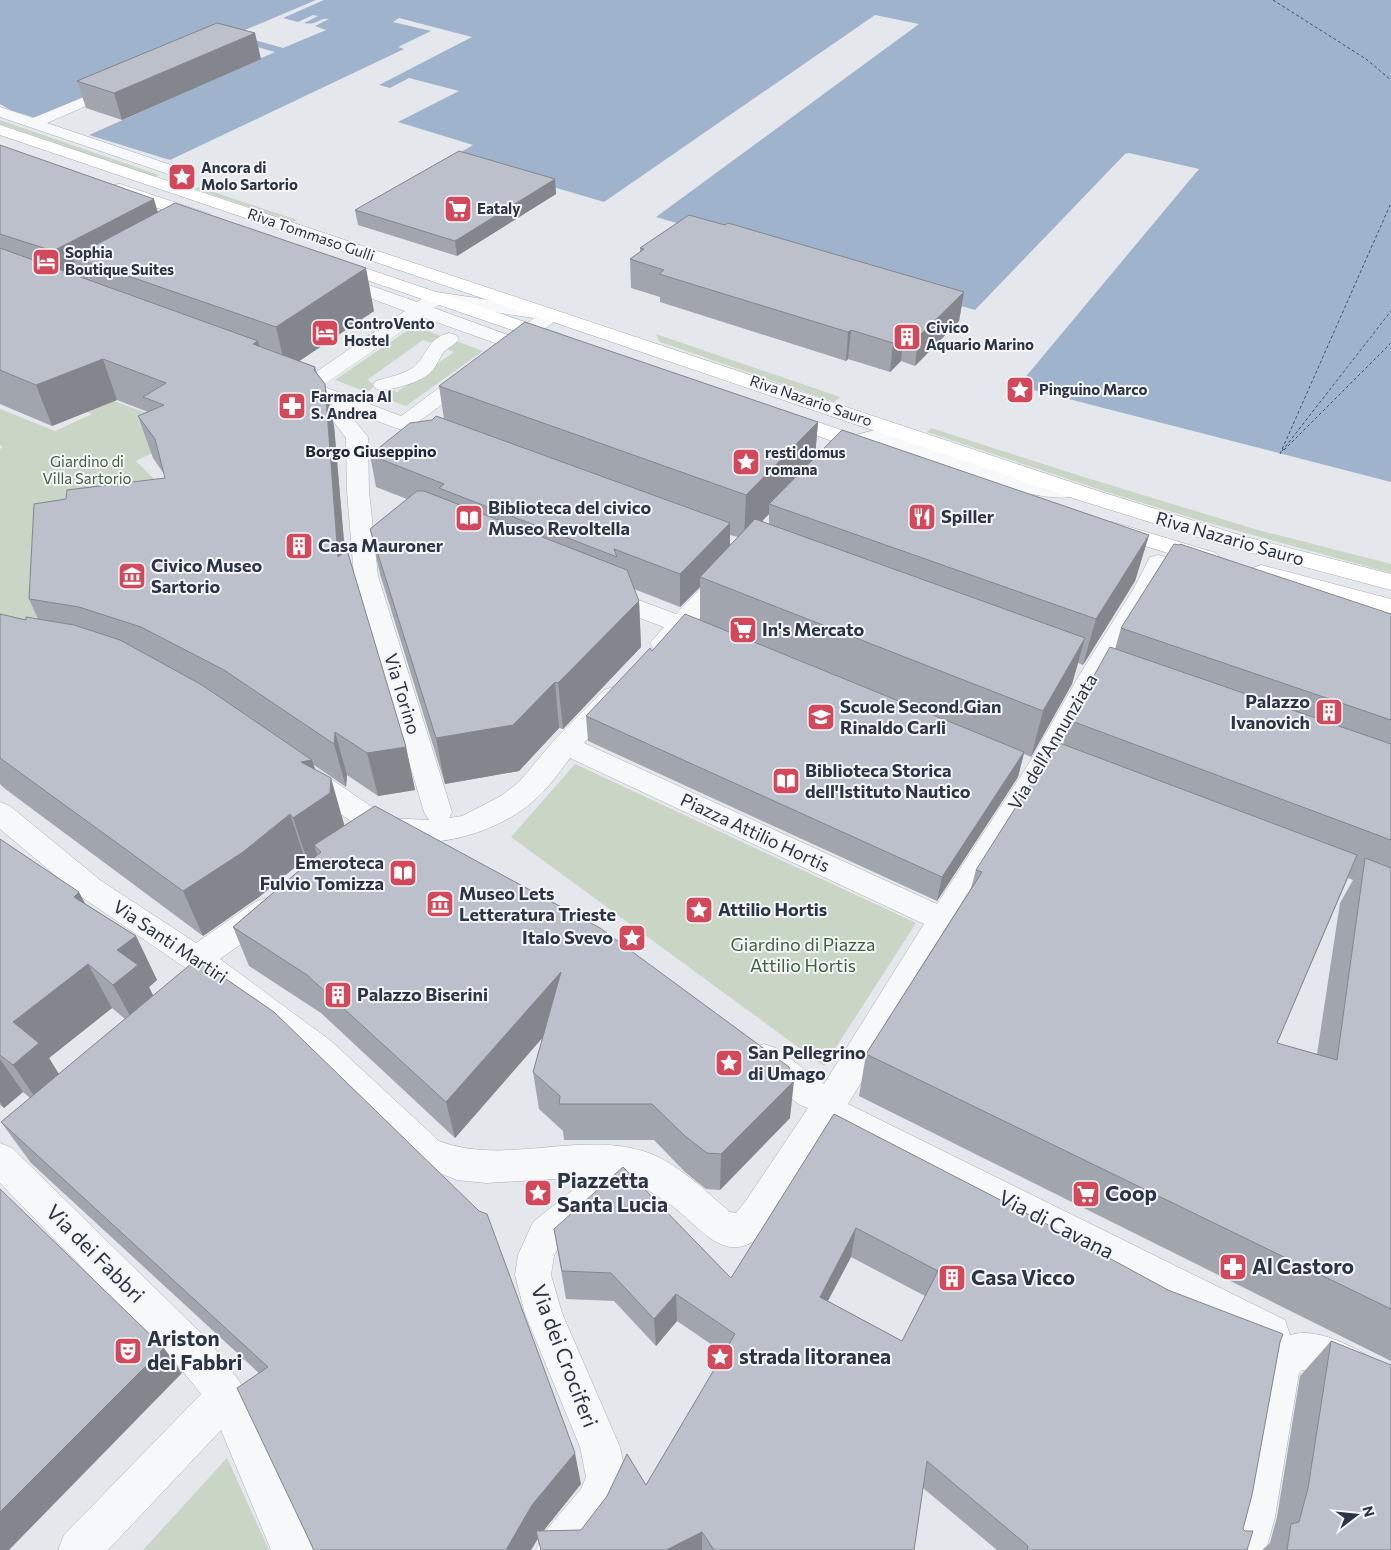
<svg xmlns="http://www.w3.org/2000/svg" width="1391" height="1550" viewBox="0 0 1391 1550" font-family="Commissioner,sans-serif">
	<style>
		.green { fill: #c9d6c5 }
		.water { fill: #9fb4cc }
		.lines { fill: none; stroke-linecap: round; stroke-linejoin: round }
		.ferry { stroke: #34527a; stroke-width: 1; stroke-dasharray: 3 2.5; stroke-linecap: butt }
		.street-casing { stroke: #a9aeb7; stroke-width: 1 }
		.primary-casing { stroke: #a3abb8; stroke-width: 1 }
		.street { fill: #f7f8fa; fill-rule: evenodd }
		.primary { fill: #fff; fill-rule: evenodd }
		.wall { fill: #a1a5ae; fill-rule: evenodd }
		.shaded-wall { fill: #83868d }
		.building { fill: #bbc0ca; stroke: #83868d; fill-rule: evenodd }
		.labels { text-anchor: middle; stroke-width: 4; stroke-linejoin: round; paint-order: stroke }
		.far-poi-label { font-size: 15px; font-weight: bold; fill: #2b3445; stroke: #f4f6f9; text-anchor: start }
		.far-street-label { font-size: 15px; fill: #2b3445; stroke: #f4f6f9 }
		.far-park-label { font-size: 15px; fill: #3f6138; stroke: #f4f6f9 }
		.far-neighbourhood-label { font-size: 16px; font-weight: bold; fill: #1d2536; stroke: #f4f6f9 }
		.poi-label { font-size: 18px; font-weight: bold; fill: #2b3445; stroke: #f4f6f9; text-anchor: start }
		.street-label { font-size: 18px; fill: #2b3445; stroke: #f4f6f9 }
		.park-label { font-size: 18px; fill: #3f6138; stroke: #f4f6f9 }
		.near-poi-label { font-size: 21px; font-weight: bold; fill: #2b3445; stroke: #f4f6f9; text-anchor: start }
		.near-street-label { font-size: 21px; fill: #2b3445; stroke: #f4f6f9 }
	</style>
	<rect width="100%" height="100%" fill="#e4e7ec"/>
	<!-- green -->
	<path class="green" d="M0,120L159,175L153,177L0,124Z
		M199,187L297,220L293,222L195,189Z
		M414,326L444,337L434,344L423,340L367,380L376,385L367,392L335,380Z
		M656,334L840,397L834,402L660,342Z
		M453,340L483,351L406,406L376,395L386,388L397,392L454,352L443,347Z
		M67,384L155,416L159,450L136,461L156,481L45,528L36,625L0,622V449L3,447L0,445V409L55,431L92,414L43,398Z
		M931,428L1087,478L1258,530L1391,564V573L1202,521L1113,494L927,432Z
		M575,764L916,923L824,1066L511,837Z
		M227,1458L269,1550H143Z"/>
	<!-- water -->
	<path class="water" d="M0,0H316L36,118L10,110L0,104Z
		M324,0H1391V482L1018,386L1199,169L1129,153L1125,154L975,310L656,217L919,24L875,15L604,202L453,157L473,145L398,122L459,91L409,78L390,88L379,85L472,37L399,18L393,22L431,31L398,47L404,49L170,160L89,135L275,52L243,43L251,39L283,48L326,30L315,26L329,19C319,17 317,26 304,23L318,16L313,15L298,22L283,18Z"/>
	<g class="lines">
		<!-- ferry -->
		<path class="ferry" d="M1273,0L1366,59L1391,80
			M1284,450L1391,343
			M1282,451L1391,311
			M1280,454L1391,203"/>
		<defs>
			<path id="street" d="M118,83L123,84L125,87L123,90L47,123L183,169L185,172L183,175H171L0,117V107L33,118Z
				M335,273L417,302L429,294L436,292L551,309L558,311L561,315L558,319L410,428L403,430L396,428L345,409L368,437L369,491L378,576L452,812L449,818L462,816L501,796L519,782L556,738L604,690L613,687L622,690L626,696L584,743L937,904L1028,765L1077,679L1134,588L1150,557L1158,555L1166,557L1170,562L1158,588L1103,679L1048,779L954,929L848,1104L1285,1320L1290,1335C1321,1325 1365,1354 1391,1369V1410L1323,1374L1302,1370L1299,1373L1275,1517L1266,1550H1224L1233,1517L1261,1368L1269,1351L832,1129L771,1226C729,1273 705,1231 671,1205C660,1197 647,1190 635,1182L630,1181L625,1193L610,1202L559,1246L554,1256L551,1275L562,1313L620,1447L626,1477L611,1516L584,1550H536L542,1535L581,1489L586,1477L580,1447L525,1314L515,1275L518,1255L533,1222L589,1177L486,1183L457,1180L415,1163L307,1061L212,986L80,896L0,829V802L10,806L100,880L196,943L255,902L266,898L277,902L281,910L277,918L220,959L331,1041L439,1141C504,1166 576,1131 643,1151C676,1161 705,1191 730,1212L736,1213L745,1202L808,1108L800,1105L752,1068L748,1058L752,1048L764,1044L776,1048L824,1084L924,924L570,758C560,771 550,786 538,797C496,836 427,853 372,836L295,782L291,775L295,768L305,765L315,768L388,818L429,820L424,812L354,576L347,491L346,438L325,410L328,406L333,404L300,391L297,387L300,383L405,311L329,283L326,279L329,275ZM440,304L534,318L511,336L434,308ZM422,317L498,344L401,416L322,386Z
				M449,333L456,335L459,339C455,345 448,347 444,352C439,358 437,366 431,372C422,382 389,392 376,389L373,385L376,381C389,377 406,374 416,365C429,352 427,339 449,333Z
				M875,430L892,433L1030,480C1046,484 1062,482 1078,486L1081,491L1078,496C1061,500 1042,496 1025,493L875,443C852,444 851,473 827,467L824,462L848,437Z
				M726,567L734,570L738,575L734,580L672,649L663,651L654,649L650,643L664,627L597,602L594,596L597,590L606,588L676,614L718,570Z
				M0,1143L12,1148L210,1342L240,1382L313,1550H271L221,1430L108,1550H58L64,1535L201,1394L182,1370L0,1183Z"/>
			<path id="primary" d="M0,125L1095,490L1246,537L1391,574V590L1230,547L1079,500L0,135Z
				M120,184L210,214L213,218L210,222L204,223L198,222L114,193L112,189L114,185Z
				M332,257L561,334L564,338L561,342L554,344L547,342L326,266L323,262L326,258Z
				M781,410L881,443L884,448L881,453L873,454L865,453L774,420L771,416L774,412Z
				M1113,522L1216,553L1220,558L1216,563L1208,565L1105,534L1102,529L1105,524Z
				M1261,565L1391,599V615L1253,578L1249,573L1253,568Z"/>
		</defs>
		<!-- street casing -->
		<use href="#street" class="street-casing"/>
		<!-- primary casing -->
		<use href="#primary" class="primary-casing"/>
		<!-- street -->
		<use href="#street" class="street"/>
		<!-- primary -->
		<use href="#primary" class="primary"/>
	</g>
	<!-- wall -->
	<path class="wall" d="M261,59L122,120L86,108L77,81Z
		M0,145L158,212L374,311L299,361L315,367L334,426L345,552L406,747L415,790L378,796L347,775L346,787L314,765L315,769L344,824V826L790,1118L720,1190L706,1189L685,1172L654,1140H564L563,1131L539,1109L533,1072L543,1037L455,1138L321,1013L249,966L233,927L308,863L305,859L259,897L203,936L4,788L0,784V614L26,620L38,619L29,599L66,499L165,478L164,474L153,458L138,416L148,412L117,400L52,426L0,404Z
		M555,179L556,194L457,256L358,225L355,210Z
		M640,248L964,292L959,321L915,366L901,361L890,372L848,359L846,361L660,302V297L631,288L630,259L640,252Z
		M439,386L818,422L815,458L1149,535L1135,581L1083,665L1078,663L1072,684L1031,757L1024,754L1018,777L937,901L588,741L586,716L652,651L700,620V587L680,607L634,589L639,601L641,647L563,729L559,728L519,771L445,784L380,574L370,529L407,499L376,487L370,455L444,419ZM769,514V524L762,521ZM730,535L738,537L730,545Z
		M1391,614V1361L859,1096L866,1054L971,888L976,870L1063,744L1069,720L1115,649L1121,628ZM1348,878L1353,880L1340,903L1317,1054L1277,1043Z
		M0,839L86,904L136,936L157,980L149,987L153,996L581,1484L543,1531L581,1530L646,1485L724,1353L677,1321L656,1346L614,1301L566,1299L554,1229L731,1278L834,1114L1168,1290L1280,1342L1243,1529L1247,1550H997L923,1488L914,1550H541L538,1538L531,1550H314L259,1373L31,1163L1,1122L30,1098L23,1092L4,1108L0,1105ZM112,1008L125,1019L59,1074L49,1058ZM851,1257L925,1296L902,1341L828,1301Z
		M1331,1341L1391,1550H1262L1270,1543L1277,1517L1300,1376Z"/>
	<!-- shaded-wall -->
	<path class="shaded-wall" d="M255,33L261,59L122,120L114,93Z
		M555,179L556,194L457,256L455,241Z
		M154,199L165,237L73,257L82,283L67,291L53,251Z
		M366,268L374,311L286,370L276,327Z
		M964,292L959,321L915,366L918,337Z
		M851,330L848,359L846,361L848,332Z
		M904,332L901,361L890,372L893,343Z
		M258,341L268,382L253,344Z
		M103,359L117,400L52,426L36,385Z
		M325,384L334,426L349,600L338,557Z
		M818,422L814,467L769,504V514L744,540L746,495Z
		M730,523V556L700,577V587L680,607V574Z
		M1149,535L1135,581L1083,665L1096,619Z
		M639,601L641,647L563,729L558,683Z
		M1085,638L1072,684L1031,757L1043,711Z
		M555,682L559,728L519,771L445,784L436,738Z
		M335,732L347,775L346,787L334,744Z
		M406,747L415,790L378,796L367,753Z
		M1024,752L1018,777L937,901L942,877Z
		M312,760L323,797L331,778L344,824L343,838L321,852L314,845L318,856L308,863L293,818L301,762Z
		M290,814L305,859L259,897L203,936L183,891Z
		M79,892L103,937L74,897Z
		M136,936L157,980L149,987L160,1009L137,1028L113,985L117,950Z
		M88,964L112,1008L49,1058L66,1086L41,1106L13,1065V1022Z
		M561,972L566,1011L455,1138L446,1102Z
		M0,1059L23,1092L4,1108L0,1102Z
		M794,1081L790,1118L720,1190L721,1154Z
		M856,1228L851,1257L816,1323L820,1297Z
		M676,1294L677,1321L656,1346L654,1319Z
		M164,1348L182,1373L9,1550H0V1512Z
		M575,1453L581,1484L541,1534L531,1550H506L532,1505Z
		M702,1532V1550H666Z"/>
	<!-- building -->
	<path class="building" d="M217,23L255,33L114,93L77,81Z
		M0,145L154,199L53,251L0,234Z
		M459,151L555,179L455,241L355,210Z
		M175,203L366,268L276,327L73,257Z
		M689,215L725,225L728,223L964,292L918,337L904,332L893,343L851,330L848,332L659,274L664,270L630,259L644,249L640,248Z
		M0,248L258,341L253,344L315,367L314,370L325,384L338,557L347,550L406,747L367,753L335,732L334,744L224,670L141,627L79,607L29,599L34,504L66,499L67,490L165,478L155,439L138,416L164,405L143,397L166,383L103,359L36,385L0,370Z
		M525,322L818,422L746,495L439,386Z
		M436,416L730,523L680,574L614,549L617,557L439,488L444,484L370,455L410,423L432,420Z
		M842,430L1149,535L1096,619L769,504Z
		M417,491H424L627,570L639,601L558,683L555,682L513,725L436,738L370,529Z
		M755,519L1085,638L1043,711L700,577Z
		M1174,544L1179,545L1180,544L1391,614V720L1121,628Z
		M0,614L26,620V617L74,625L120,640L202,685L312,760L301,762L331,778L330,793L293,818L290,814L243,852L183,891L0,758Z
		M685,614L1024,752L942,877L586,716L650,648L652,651Z
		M1110,647L1391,744V840L1069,720Z
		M1057,742L1357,855L1277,1043L1337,1060L1365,858L1391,868V1309L866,1054L982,872L976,870Z
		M375,806L600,928L789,1067L794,1081L721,1154L707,1153L685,1136L652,1104H559L560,1096L533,1072L561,972L446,1102L307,975L233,927L321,852L314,845Z
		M0,839L79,892L74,897L136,936L117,950L138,965L113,985L88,964L13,1022L39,1043L13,1065L0,1055Z
		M197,959L274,1012L479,1211L487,1214L575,1453L532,1505L506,1550H314L237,1388L268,1367L1,1122Z
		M834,1114L1041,1221L1168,1290L1283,1334L1280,1342L1252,1495L1243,1529L1245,1531H1253L1247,1550H1027L1028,1546L927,1461L914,1550H714L702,1532L666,1550H541L536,1531L581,1530L607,1496L627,1454L646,1485L735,1334L676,1294L654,1319L611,1273L562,1271L554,1229L623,1167L731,1278ZM856,1228L938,1271L902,1341L820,1297Z
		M0,1189L164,1348L0,1512Z
		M1331,1341L1391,1365V1550H1287L1291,1524L1299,1522L1308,1488Z"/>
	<!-- icons -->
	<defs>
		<symbol id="sight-square" viewBox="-11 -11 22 22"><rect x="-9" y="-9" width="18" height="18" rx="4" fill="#d1495b" stroke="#f4f6f9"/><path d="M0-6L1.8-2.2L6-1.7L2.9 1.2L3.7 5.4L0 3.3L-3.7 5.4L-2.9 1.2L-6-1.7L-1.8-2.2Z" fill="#fff"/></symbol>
		<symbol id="supermarket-square" viewBox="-11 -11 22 22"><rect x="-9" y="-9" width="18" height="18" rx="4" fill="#d1495b" stroke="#f4f6f9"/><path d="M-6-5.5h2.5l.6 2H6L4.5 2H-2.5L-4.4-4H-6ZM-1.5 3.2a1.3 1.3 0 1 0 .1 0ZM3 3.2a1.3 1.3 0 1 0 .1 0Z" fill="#fff"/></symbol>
		<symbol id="hotel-square" viewBox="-11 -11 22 22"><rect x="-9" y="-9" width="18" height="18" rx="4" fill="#d1495b" stroke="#f4f6f9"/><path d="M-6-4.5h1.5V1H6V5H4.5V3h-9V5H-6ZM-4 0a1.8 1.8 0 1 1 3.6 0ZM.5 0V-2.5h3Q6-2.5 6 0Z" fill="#fff"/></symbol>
		<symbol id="building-square" viewBox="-11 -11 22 22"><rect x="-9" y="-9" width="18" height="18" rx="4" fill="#d1495b" stroke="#f4f6f9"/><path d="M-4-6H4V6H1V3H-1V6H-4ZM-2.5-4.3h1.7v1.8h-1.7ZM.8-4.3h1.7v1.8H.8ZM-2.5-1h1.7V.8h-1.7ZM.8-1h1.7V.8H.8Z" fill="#fff"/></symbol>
		<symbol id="pharmacy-square" viewBox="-11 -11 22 22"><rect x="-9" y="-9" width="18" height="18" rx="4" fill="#d1495b" stroke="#f4f6f9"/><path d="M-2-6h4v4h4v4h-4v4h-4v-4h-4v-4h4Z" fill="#fff"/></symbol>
		<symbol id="restaurant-square" viewBox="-11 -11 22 22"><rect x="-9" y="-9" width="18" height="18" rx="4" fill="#d1495b" stroke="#f4f6f9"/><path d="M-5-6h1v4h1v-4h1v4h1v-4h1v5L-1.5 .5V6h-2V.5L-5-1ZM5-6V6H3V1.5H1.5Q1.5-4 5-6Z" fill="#fff"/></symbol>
		<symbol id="library-square" viewBox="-11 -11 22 22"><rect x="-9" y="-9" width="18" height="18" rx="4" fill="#d1495b" stroke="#f4f6f9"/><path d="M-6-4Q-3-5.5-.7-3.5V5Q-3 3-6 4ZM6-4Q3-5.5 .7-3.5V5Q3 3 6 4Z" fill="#fff"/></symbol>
		<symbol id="museum-square" viewBox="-11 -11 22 22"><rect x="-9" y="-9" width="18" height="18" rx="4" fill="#d1495b" stroke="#f4f6f9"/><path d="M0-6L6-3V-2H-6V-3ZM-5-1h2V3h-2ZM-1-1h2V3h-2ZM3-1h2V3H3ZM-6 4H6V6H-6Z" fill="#fff"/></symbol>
		<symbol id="school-square" viewBox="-11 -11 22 22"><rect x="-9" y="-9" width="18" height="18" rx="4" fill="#d1495b" stroke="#f4f6f9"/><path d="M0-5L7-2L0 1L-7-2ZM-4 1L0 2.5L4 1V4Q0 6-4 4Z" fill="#fff"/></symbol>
		<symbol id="theatre-square" viewBox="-11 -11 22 22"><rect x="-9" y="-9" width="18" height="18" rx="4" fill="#d1495b" stroke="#f4f6f9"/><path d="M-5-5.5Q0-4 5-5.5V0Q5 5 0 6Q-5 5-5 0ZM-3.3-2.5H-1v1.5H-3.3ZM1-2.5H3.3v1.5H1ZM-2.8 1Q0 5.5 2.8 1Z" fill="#fff"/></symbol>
	</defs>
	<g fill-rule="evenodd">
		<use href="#sight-square" x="166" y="161" width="32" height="32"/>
		<use href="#supermarket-square" x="442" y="193" width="32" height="32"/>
		<use href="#hotel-square" x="30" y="246" width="32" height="32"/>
		<use href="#hotel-square" x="309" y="317" width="32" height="32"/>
		<use href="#building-square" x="891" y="321" width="32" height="32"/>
		<use href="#sight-square" x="1004" y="374" width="32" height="32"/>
		<use href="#pharmacy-square" x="276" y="390" width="32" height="32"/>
		<use href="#sight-square" x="730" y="446" width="32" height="32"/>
		<use href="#restaurant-square" x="906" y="501" width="32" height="32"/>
		<use href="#library-square" x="453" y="502" width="32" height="32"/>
		<use href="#building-square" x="283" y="530" width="32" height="32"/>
		<use href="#museum-square" x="116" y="560" width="32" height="32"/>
		<use href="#supermarket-square" x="727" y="614" width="32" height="32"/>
		<use href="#building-square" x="1313" y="696" width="32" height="32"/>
		<use href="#school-square" x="805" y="701" width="32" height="32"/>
		<use href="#library-square" x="770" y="765" width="32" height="32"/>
		<use href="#library-square" x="387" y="857" width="32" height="32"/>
		<use href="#museum-square" x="424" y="888" width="32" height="32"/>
		<use href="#sight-square" x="683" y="894" width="32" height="32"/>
		<use href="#sight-square" x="616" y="922" width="32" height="32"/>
		<use href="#building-square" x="322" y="979" width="32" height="32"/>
		<use href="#sight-square" x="713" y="1047" width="32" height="32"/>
		<use href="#sight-square" x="522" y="1177" width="32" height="32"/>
		<use href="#supermarket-square" x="1070" y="1178" width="32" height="32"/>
		<use href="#pharmacy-square" x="1217" y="1251" width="32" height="32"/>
		<use href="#building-square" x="936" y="1262" width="32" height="32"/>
		<use href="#theatre-square" x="112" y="1335" width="32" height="32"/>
		<use href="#sight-square" x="704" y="1341" width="32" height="32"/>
	</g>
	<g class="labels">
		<!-- far-poi labels -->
		<g class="far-poi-label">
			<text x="201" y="173">Ancora di<tspan x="201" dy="17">Molo Sartorio</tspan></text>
			<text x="477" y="214">Eataly</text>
			<text x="65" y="258">Sophia<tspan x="65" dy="17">Boutique Suites</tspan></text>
			<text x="344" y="329">ControVento<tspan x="344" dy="17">Hostel</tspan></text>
			<text x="926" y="333">Civico<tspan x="926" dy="17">Aquario Marino</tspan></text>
			<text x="1039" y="395">Pinguino Marco</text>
			<text x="311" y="402">Farmacia Al<tspan x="311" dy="17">S. Andrea</tspan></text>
			<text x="765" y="458">resti domus<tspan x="765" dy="17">romana</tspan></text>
		</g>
		<!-- far-street labels -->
		<g class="far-street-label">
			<text transform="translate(311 235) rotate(19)" y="5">Riva Tommaso Gulli</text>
			<text transform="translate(811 401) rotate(19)" y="5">Riva Nazario Sauro</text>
		</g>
		<!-- far-park labels -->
		<g class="far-park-label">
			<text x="87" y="467">Giardino di<tspan x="87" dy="17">Villa Sartorio</tspan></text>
		</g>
		<!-- far-neighbourhood labels -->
		<g class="far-neighbourhood-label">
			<text x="371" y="457">Borgo Giuseppino</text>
		</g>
		<!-- poi labels -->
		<g class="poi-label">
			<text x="488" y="514">Biblioteca del civico<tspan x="488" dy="21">Museo Revoltella</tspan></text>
			<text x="941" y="523">Spiller</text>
			<text x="318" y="552">Casa Mauroner</text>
			<text x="151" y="572">Civico Museo<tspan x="151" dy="21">Sartorio</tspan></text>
			<text x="762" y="636">In's Mercato</text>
			<text x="1310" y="708" text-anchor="end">Palazzo<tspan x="1310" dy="21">Ivanovich</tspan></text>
			<text x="840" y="713">Scuole Second.Gian<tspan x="840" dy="21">Rinaldo Carli</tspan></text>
			<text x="805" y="777">Biblioteca Storica<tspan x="805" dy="21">dell'Istituto Nautico</tspan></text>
			<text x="384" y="869" text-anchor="end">Emeroteca<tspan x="384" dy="21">Fulvio Tomizza</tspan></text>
			<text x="459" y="900">Museo Lets<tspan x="459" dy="21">Letteratura Trieste</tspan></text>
			<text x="718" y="916">Attilio Hortis</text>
			<text x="613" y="944" text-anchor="end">Italo Svevo</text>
			<text x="357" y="1001">Palazzo Biserini</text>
			<text x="748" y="1059">San Pellegrino<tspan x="748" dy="21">di Umago</tspan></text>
		</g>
		<!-- street labels -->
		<g class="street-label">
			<text transform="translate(1230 539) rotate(16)" y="6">Riva Nazario Sauro</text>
			<text transform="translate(402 694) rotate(73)" y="6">Via Torino</text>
			<text transform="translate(1053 742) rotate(-59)" y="6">Via dell'Annunziata</text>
			<text transform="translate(755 833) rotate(25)" y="6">Piazza Attilio Hortis</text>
			<text transform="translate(170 942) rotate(34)" y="6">Via Santi Martiri</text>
		</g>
		<!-- park labels -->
		<g class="park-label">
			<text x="803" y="951">Giardino di Piazza<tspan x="803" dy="21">Attilio Hortis</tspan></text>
		</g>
		<!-- near-poi labels -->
		<g class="near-poi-label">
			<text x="557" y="1188">Piazzetta<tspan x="557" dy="24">Santa Lucia</tspan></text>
			<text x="1105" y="1201">Coop</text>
			<text x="1252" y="1274">Al Castoro</text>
			<text x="971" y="1285">Casa Vicco</text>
			<text x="147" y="1346">Ariston<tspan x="147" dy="24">dei Fabbri</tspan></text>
			<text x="739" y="1364">strada litoranea</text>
		</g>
		<!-- near-street labels -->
		<g class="near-street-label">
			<text transform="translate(1056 1225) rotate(27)" y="7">Via di Cavana</text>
			<text transform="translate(95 1254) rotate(45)" y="7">Via dei Fabbri</text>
			<text transform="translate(564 1356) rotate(69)" y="7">Via dei Crociferi</text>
		</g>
	</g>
	<!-- north arrow -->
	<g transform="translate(1356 1515) rotate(74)" stroke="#f4f6f9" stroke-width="4" paint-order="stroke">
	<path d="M0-4L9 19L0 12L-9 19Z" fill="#2b3445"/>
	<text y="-8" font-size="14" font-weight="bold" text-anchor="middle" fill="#2b3445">N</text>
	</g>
</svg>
